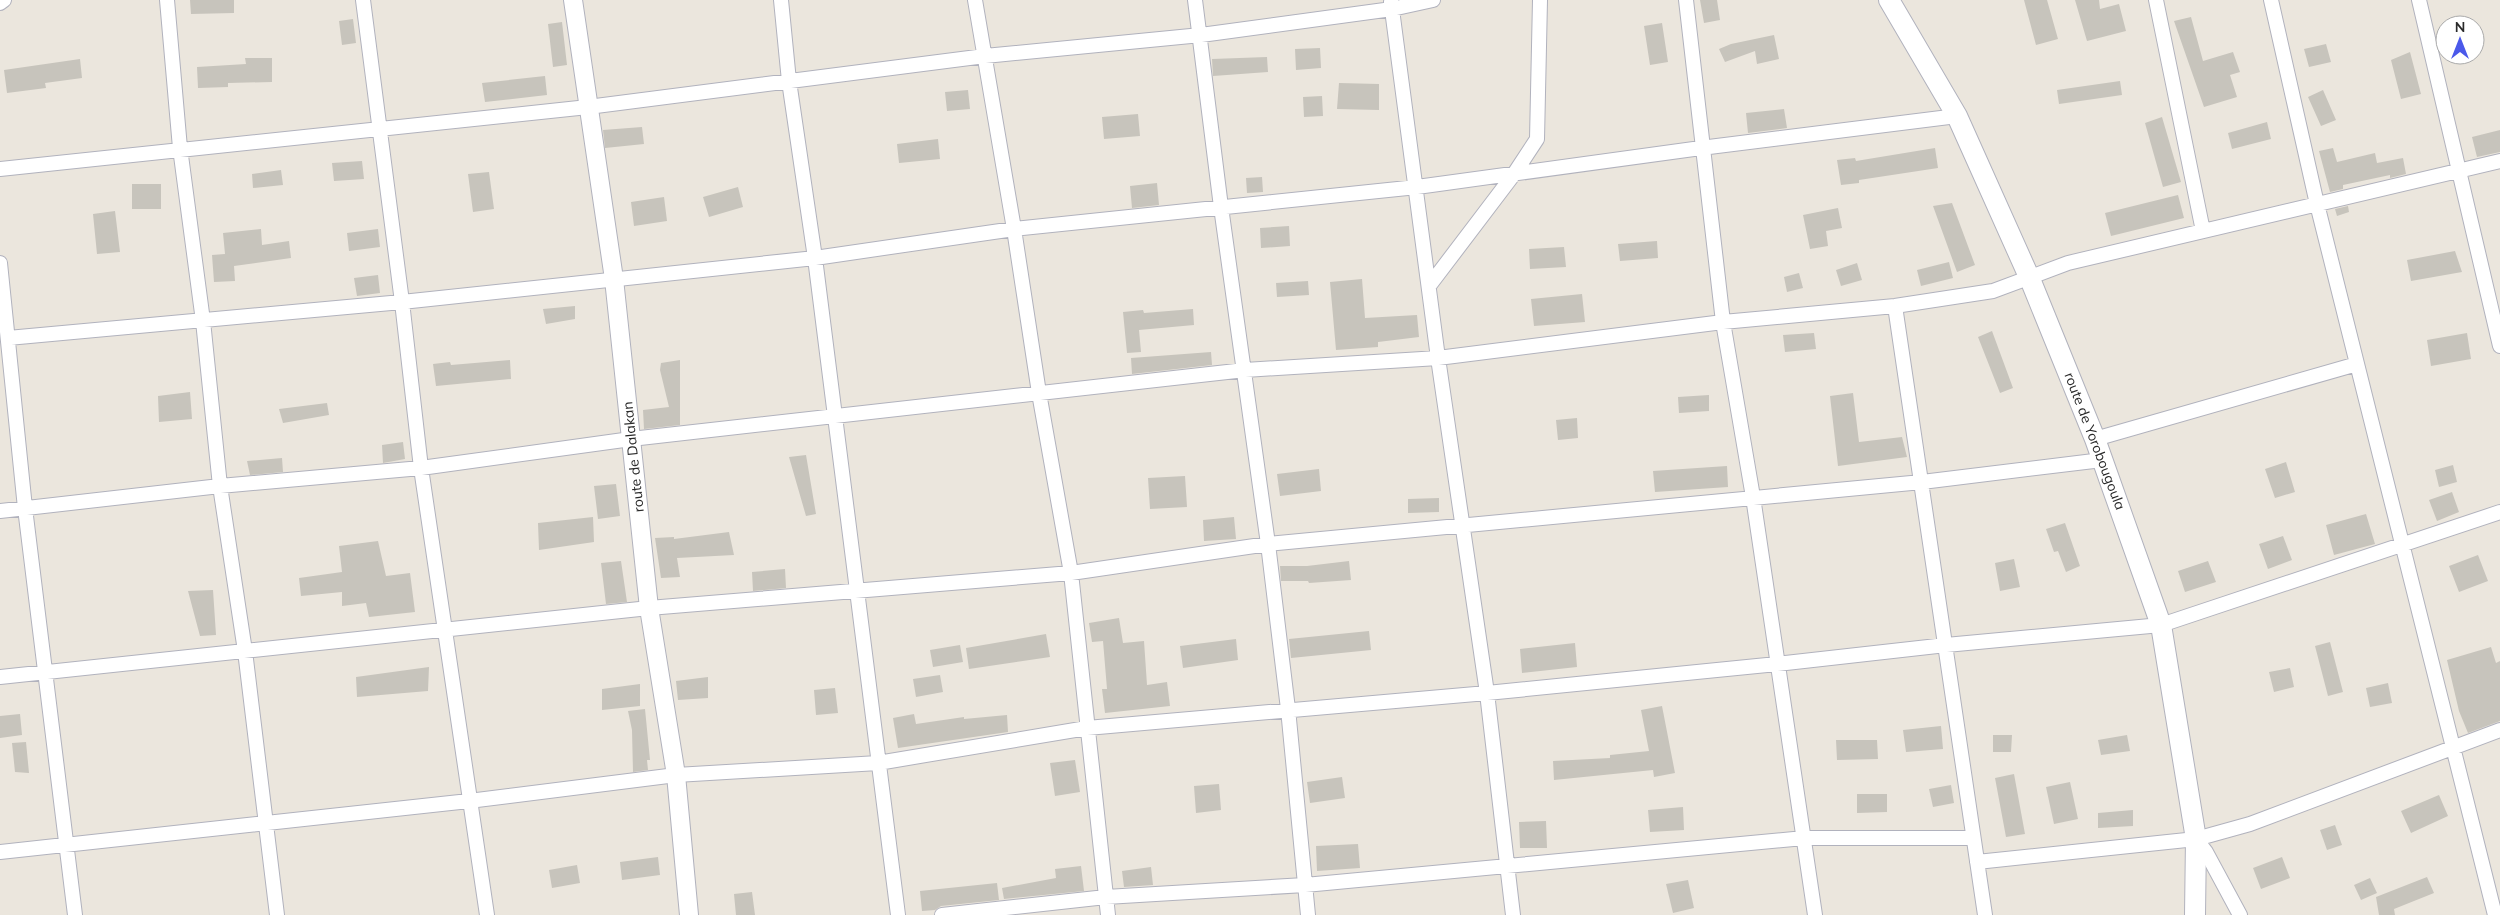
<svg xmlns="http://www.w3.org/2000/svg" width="2500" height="915" viewBox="0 0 2500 915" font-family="Mulish,sans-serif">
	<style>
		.building { fill: #c7c4bc }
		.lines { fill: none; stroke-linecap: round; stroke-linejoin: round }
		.minor-casing { stroke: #b1b2bd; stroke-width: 16 }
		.tertiary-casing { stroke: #b1b2bd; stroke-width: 20 }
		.secondary-casing { stroke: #b1b2bd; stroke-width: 22 }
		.minor { stroke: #fff; stroke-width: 14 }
		.tertiary { stroke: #fff; stroke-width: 18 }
		.secondary { stroke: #fff; stroke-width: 20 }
		.labels { text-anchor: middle; stroke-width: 4; stroke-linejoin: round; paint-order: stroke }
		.street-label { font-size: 14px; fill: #2a2a2a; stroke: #fff }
	</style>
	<rect width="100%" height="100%" fill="#ebe6dd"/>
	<!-- building -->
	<path class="building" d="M190,0H234V13L191,14Z
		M1700,0H1717L1720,20L1704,23Z
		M2024,0H2047L2058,39L2036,45Z
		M2075,0H2099L2100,9L2119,4L2126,31L2087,41Z
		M2191,17L2203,61L2233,52L2240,72L2230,75L2237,97L2204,107L2174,21Z
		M353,19L356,43L342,45L339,21Z
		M562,22L567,65L553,67L548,24Z
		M1662,23L1668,62L1650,65L1644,26Z
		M1774,35L1779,59L1757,64L1755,51L1725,62L1719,49L1731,44Z
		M2326,44L2331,62L2309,67L2304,49Z
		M1320,48L1321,68L1296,70L1295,49Z
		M2410,52L2421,94L2401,99L2391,60Z
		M1267,57L1268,72L1213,76L1212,59Z
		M245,58H272V82L228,83V87L198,88L197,67L246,64Z
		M80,59L82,78L45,83L46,88L7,93L4,70Z
		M545,76L547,95L485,102L482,83Z
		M2120,81L2122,95L2059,104L2057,90Z
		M1339,83L1379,84V110L1337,109Z
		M968,90L970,109L947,111L945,92Z
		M2323,90L2336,120L2321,126L2308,97Z
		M1322,96L1323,116L1304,117L1303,97Z
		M1784,109L1787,128L1748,133L1746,113Z
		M1138,114L1140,136L1104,139L1102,117Z
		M2162,117L2181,182L2163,187L2145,123Z
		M2267,122L2271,139L2232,149L2228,133Z
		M642,127L644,144L605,148L603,130Z
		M2500,130V152L2477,157L2472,137Z
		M938,139L940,159L899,163L897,144Z
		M1935,148L1938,168L1859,180V183L1841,185L1837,160L1855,158L1856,161Z
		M2333,148L2337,162L2375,153L2377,163L2403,158L2406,174L2390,178V175L2343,185V189L2330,192L2319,151Z
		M362,161L364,179L334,181L332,163Z
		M281,170L283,185L253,188L252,174Z
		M489,172L494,209L473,212L468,174Z
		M1262,177L1263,192L1247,193L1246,178Z
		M1157,183L1159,205L1132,208L1130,186Z
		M132,184H161V209H132Z
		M738,187L743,207L709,217L703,197Z
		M2178,195L2184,218L2111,236L2105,213Z
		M664,197L667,221L634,226L631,202Z
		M1952,203L1975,265L1957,272L1933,206Z
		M2348,206L2349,212L2337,216L2335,209Z
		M1838,208L1842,228L1826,231L1828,246L1810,249L1803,215Z
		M115,211L120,252L97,254L93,214Z
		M1289,226L1290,246L1261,248L1260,228Z
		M261,229L262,245L289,241L291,258L234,266L235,281L214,282L212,255L225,254L223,233Z
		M378,229L380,247L349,251L347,233Z
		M1657,241L1658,258L1620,261L1618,244Z
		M1564,247L1566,267L1530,269L1529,249Z
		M2455,251L2462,272L2411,281L2407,260Z
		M1949,262L1953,278L1921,286L1917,270Z
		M1857,263L1862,280L1841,286L1836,270Z
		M1799,273L1803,288L1787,292L1784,277Z
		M378,275L380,293L357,296L354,278Z
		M1362,279L1365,318L1417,315L1419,337L1378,342V347L1336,350L1330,282Z
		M1308,281L1309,295L1277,297L1276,283Z
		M1582,294L1585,322L1534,326L1531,299Z
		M575,306V319L546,324L543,309Z
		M1193,309L1194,325L1139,330L1141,352L1127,353L1123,312L1143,310L1144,313Z
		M1992,331L2013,388L2000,393L1978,337Z
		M1814,333L1816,349L1785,352L1783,335Z
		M2467,333L2471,359L2431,366L2427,340Z
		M1211,352L1212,365L1132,374L1131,358Z
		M510,360L511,379L436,386L433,364L450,362L451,365Z
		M680,360V425L644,429L643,410L669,407L660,370L661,363Z
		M190,392L192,419L159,422L158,396Z
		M1853,393L1859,442L1902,437L1907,457L1838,466L1830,396Z
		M1709,395V411L1679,413L1678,397Z
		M327,403L329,415L283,423L279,409Z
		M1577,418L1578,438L1558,440L1556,420Z
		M403,442L405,459L383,463L382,445Z
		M806,455L816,514L806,516L789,457Z
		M282,458L283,472L250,475L247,461Z
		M2286,462L2295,492L2275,498L2265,469Z
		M2453,465L2457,482L2439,487L2435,470Z
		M1727,466L1728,487L1655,492L1653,471Z
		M1319,469L1321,491L1280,496L1277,474Z
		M1185,476L1187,507L1150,509L1148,478Z
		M616,484L620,516L598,519L594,486Z
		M2452,492L2459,512L2437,521L2429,500Z
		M1439,498V512L1408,513V499Z
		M2366,514L2375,544L2334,555L2326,525Z
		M593,517L594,542L539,550L538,523Z
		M1234,517L1236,539L1204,541L1203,520Z
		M2065,523L2080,566L2066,572L2058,551L2054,552L2046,529Z
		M729,532L734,555L677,558L680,577L661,578L655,538L674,537V539Z
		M2283,536L2292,560L2268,569L2259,544Z
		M378,541L386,576L410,573L415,612L369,617L366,603L342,606V592L301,596L299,578L342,572L339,546Z
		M2478,555L2488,581L2459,592L2449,566Z
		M2014,559L2020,587L2000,591L1995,563Z
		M621,561L627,602L606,604L601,563Z
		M1349,561L1351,580L1309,583L1308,581H1281L1280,566H1307Z
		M2208,561L2216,582L2185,592L2178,571Z
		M785,569L786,588L753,591L752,572Z
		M213,590L216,635L200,636L188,591Z
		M1119,618L1123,643L1144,641L1147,685L1167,682L1170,706L1105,713L1102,689H1107L1103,641L1092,642L1089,623Z
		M1369,631L1371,650L1291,658L1289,639Z
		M1046,634L1050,657L969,669L966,648Z
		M1236,639L1238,660L1183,668L1180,646Z
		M2330,642L2343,692L2328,696L2315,646Z
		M1575,643L1577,667L1522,673L1520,649Z
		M960,645L963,662L933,667L930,650Z
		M2491,647L2496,663L2500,661V721L2468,733L2459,711L2447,660Z
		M429,667L428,691L357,697L356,677Z
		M2290,668L2294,687L2274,692L2269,672Z
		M940,675L943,692L916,697L913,679Z
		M708,677V698L678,700L676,681Z
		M2388,683L2392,703L2370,707L2366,688Z
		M640,684V706L602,710V689Z
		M835,688L838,713L816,715L814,690Z
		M1662,706L1675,773L1654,777L1653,770L1554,780L1553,761L1610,758V755L1649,751L1641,710Z
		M645,709L650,760H647L648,770L633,772L632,730L628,711Z
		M20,714L22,735L0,738V716Z
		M914,714L916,724L964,717V719L1007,715L1008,732L898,748L893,718Z
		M1941,726L1943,749L1906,752L1903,730Z
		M1993,735H2012L2011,752H1993Z
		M2127,735L2130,751L2101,755L2098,740Z
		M1836,740H1877L1878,759L1837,760Z
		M26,742L29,773L15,772L12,743Z
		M1075,760L1080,792L1055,796L1050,763Z
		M2014,774L2025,834L2006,837L1995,778Z
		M1342,777L1345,798L1310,803L1307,782Z
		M2070,782L2078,819L2054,824L2046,787Z
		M1219,784L1221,810L1196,813L1194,786Z
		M1951,785L1954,803L1933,807L1929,789Z
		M1857,794H1887V812L1857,813Z
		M2439,795L2448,816L2411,833L2401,811Z
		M1683,807L1684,830L1650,832L1648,810Z
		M2133,810V826L2098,828V813Z
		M1546,821L1547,848H1520L1519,822Z
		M2335,825L2342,845L2327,850L2320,830Z
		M1358,844L1360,868L1317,871L1316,846Z
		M658,857L660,875L622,880L620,862Z
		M2282,857L2290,878L2261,889L2253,868Z
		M577,865L580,883L552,888L549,870Z
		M1081,866L1084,891L1004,899L1002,888L1056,878L1055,869Z
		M1151,867L1153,885L1124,887L1122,871Z
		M2427,877L2434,893L2394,909L2395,915H2379L2376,897Z
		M2370,878L2377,893L2361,900L2354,885Z
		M1688,880L1694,908L1673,913L1666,884Z
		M997,883L999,900L941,906L935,910L922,911L920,891Z
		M752,892L755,915H736L734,894Z"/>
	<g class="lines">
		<defs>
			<path id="minor" d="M167,0L180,148L203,321L220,486L245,651L277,915
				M363,0L402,302L421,468L487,915
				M781,0L789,81L815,258L898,915
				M975,0L1014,229L1039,393L1071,573L1108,915
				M1195,0L1221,207L1268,544L1288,709L1308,915
				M1686,0L1723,322L1753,497L1815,915
				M2156,0L2203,231
				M2271,0L2317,204L2495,915
				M2419,0L2500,346
				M1391,2L1438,358L1487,693L1513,915
				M0,3L4,0
				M0,169L588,107L985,56L1201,35L1392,9L1433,0
				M0,263L25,508L75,915
				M1429,286L1514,174L1537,139L1540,0
				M1895,306L1985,915
				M8,338L402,302L815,258L1014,229L1417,187L1701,148L1957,116
				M2095,439L2357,364
				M0,511L220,486L421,468L631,439L1245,370L1438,358L1723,322L1895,306L1993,291L2068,263L2500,161
				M0,677L649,608L1071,573L1268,544L1922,482L2102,460
				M2196,839L2206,852L2240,915
				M0,852L469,801L676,775L878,763L1087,728L1487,693L1777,664L1946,645L2161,625L2500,512
				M1977,862L2196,839L2250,824L2500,730
				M942,915L1106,897L1305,885L1804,838H1973"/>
			<path id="tertiary" d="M573,0L614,279L649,608L676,775L689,915"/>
			<path id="secondary" d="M1889,0L1957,116L2030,279L2095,439L2161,625L2196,839L2195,915"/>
		</defs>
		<!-- minor casing -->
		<use href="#minor" class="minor-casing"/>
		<!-- tertiary casing -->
		<use href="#tertiary" class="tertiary-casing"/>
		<!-- secondary casing -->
		<use href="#secondary" class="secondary-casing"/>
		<!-- minor -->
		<use href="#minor" class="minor"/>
		<!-- tertiary -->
		<use href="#tertiary" class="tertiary"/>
		<!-- secondary -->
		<use href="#secondary" class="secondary"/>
	</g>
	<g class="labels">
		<!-- street labels -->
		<g class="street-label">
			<text transform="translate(2095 441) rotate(69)" y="5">route de Yorobougoula</text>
			<text transform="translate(633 457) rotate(-96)" y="5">route de Dalakan</text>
		</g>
	</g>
	<!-- north arrow -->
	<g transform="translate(2460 40)"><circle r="24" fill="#ffffff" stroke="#aaaaaa"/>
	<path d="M0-4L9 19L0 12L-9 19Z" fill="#4b59ea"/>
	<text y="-8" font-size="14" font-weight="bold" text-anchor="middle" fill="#2a2a2a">N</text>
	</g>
</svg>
